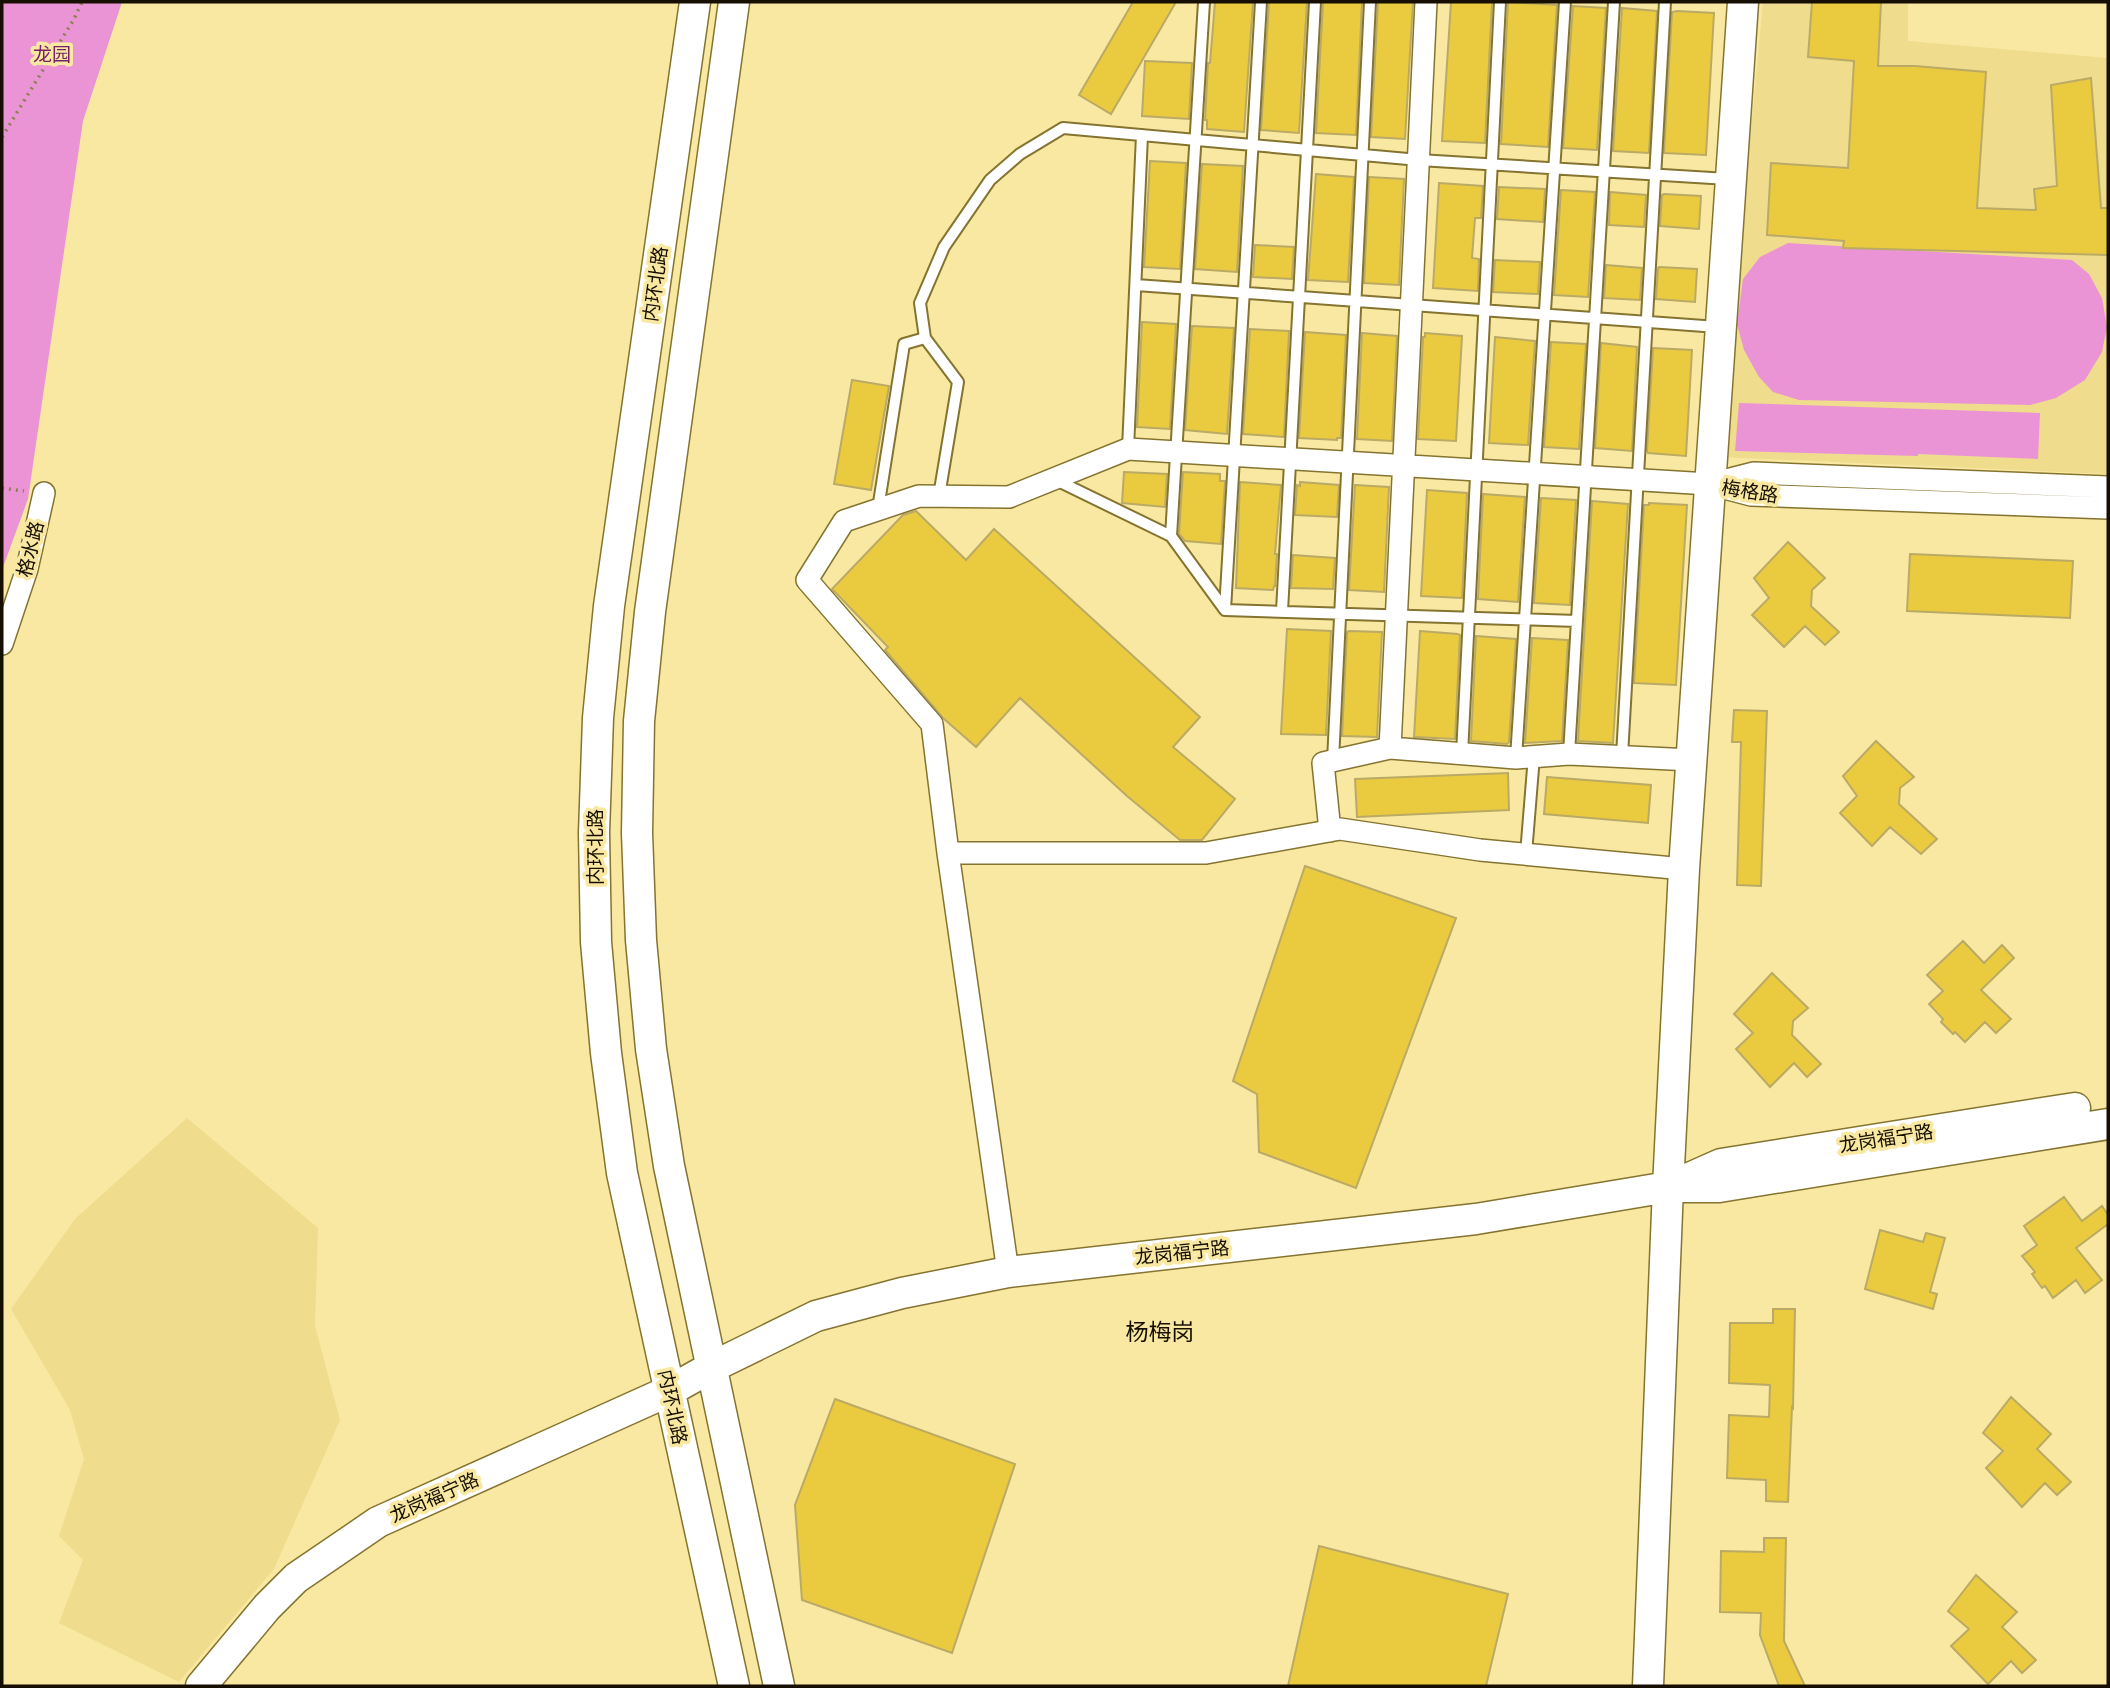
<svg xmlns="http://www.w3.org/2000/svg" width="2110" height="1688" viewBox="0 0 2110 1688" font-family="Manrope,'Noto Sans SC',sans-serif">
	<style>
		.built { fill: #efdc8d }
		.green { fill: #ea94d5 }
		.building { fill: #eacb3f; stroke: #baaa65; stroke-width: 2 }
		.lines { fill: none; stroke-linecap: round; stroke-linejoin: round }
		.lane-casing { stroke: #84742f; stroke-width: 14 }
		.street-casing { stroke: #84742f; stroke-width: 24 }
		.secondary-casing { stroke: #84742f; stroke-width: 33 }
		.path { stroke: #8c8054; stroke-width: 3.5; stroke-dasharray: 2 5; stroke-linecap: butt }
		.lane { stroke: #fff; stroke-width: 10 }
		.street { stroke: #fff; stroke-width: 21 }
		.secondary { stroke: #fff; stroke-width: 30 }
		.labels { text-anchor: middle; stroke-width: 7; stroke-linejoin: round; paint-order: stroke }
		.park-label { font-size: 19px; fill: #782068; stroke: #f9e8a2 }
		.street-label { font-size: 19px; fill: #160f00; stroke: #f9e8a2 }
		.quarter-label { font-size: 23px; fill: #160f00; stroke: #f9e8a2 }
	</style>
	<rect width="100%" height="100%" fill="#f9e8a2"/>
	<!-- built -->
	<path class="built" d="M1763,2H1908V41L2108,58V474L1720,457Z
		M187,1118L318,1228L315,1326L340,1420L274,1569L179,1682L59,1623L83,1560L59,1536L84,1459L70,1410L11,1309L75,1219Z"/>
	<!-- green -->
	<path class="green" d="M2,2H122L83,121L28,499L2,570Z
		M1788,243L2072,260L2089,274L2102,298L2107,327L2102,352L2085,380L2056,398L2030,405L1799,400L1773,392L1759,377L1744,350L1737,324L1743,279L1760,257Z
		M1739,403L2040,413L2038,459L1918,454V456L1735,451Z"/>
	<!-- building -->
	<path class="building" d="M1133,2H1176L1111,114L1079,95Z
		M1215,2H1253L1244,132L1207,129V120H1205L1208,63H1210Z
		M1269,2H1307L1299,133L1261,130Z
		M1323,2H1362L1356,135L1316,133Z
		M1378,2H1413L1405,139L1371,137Z
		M1451,2H1492L1485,143L1442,141Z
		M1508,2L1557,5L1548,147L1501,144Z
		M1812,2H1881L1878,66H1915L1986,72L1977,208L2036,210L2034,189L2057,186L2051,85L2091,78L2101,208H2108V255L1843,248L1844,241L1767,235L1771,163L1848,168L1854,61L1808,57Z
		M1573,6L1606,8L1597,150L1563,148Z
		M1622,8L1657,11L1649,153L1613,151Z
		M1677,11L1714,13L1706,155L1664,153L1672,12Z
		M1145,61L1192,63L1189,119L1142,116Z
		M1150,161L1186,163L1180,269L1144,267Z
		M1202,164L1243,166L1237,272L1195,269Z
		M1316,174L1354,177L1348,282L1308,280Z
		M1369,177L1404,179L1399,285L1364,283Z
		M1439,183L1483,186L1481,218H1475L1472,258L1479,259L1478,291L1433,288Z
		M1499,187L1545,189L1543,222L1497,219Z
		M1561,190L1595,192L1588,297L1554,295Z
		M1610,192L1646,195L1644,227L1609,225Z
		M1664,194L1701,196L1699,229L1660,226L1662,195Z
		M1255,245L1294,247L1292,279L1253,277Z
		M1495,260L1540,262L1538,294L1493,292Z
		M1606,265L1642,268L1640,300L1604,298Z
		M1659,267L1697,269L1695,302L1656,299L1658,268Z
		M1142,322L1176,324L1170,429L1137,427Z
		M1192,326L1234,328L1227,434L1185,430Z
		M1250,329L1289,331L1284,437L1243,434Z
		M1305,332L1346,335L1341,438H1337V440L1299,438Z
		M1362,333L1397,336L1392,441L1357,439Z
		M1425,333L1462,336L1456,441L1418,439L1423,337H1425Z
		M1495,337L1535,341L1528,445L1489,443Z
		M1551,342L1586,344L1579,449L1544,447Z
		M1601,343L1637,347L1632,451L1595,448Z
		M1653,348L1692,350L1686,456L1648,453L1647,451Z
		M852,380L889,386L871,490L834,484Z
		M1124,472L1167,474L1165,507L1122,503Z
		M1183,472L1220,474V481H1225L1221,544L1185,541L1179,534Z
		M1240,482L1281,485L1275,554H1277L1275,586H1274L1273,590L1236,588Z
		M1300,482L1339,485L1337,517L1295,515L1297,485L1300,486Z
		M1355,485L1389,487L1384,592L1349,590Z
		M1427,490L1467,493L1462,598L1421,596Z
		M1483,494L1525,497L1518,602L1478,599Z
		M1541,498L1576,500L1570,605L1534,603Z
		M1592,501L1628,504L1613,743L1578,741Z
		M1649,503L1687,505L1676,685L1634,683L1644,505H1649Z
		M916,511L966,560L994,529L1200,717L1173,747L1235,799L1202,840H1180L1127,796L1020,698L976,747L943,718L885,650L888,647L832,589L903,515Z
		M1788,542L1825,578L1812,590L1811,606L1839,632L1825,645L1805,626L1784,647L1752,615L1769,598L1754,578Z
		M1910,554L2073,561L2070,618L1907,611Z
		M1293,555L1335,558L1333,589L1291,588Z
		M1287,629L1331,631L1326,735L1281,734Z
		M1349,631L1382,632L1377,737L1342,736L1347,632Z
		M1420,631L1458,634L1460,635L1455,739L1414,737Z
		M1476,636L1516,639L1509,742L1507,744L1471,741Z
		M1532,638L1568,640L1562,741L1525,743Z
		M1734,710L1767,711L1761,886L1737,885L1741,742H1732Z
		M1876,741L1914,777L1900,788L1899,804L1937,839L1921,854L1890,827L1872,846L1840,813L1857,796L1843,776Z
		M1508,773L1509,810L1357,817L1355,779Z
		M1547,777L1651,785L1648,823L1544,814Z
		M1305,866L1456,918L1356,1188L1259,1152L1257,1094L1233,1081Z
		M1963,941L1984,963L2002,945L2014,958L1981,990L2011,1019L1996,1033L1985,1022L1965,1042L1955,1032L1953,1034L1941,1022L1943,1019L1929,1004L1943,991L1927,975Z
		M1772,973L1808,1008L1793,1021L1792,1035L1821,1064L1807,1077L1794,1063L1770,1087L1736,1049L1753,1033L1734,1014Z
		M2064,1197L2082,1221L2102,1206L2108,1215V1224L2076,1248L2102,1280L2085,1293L2076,1280L2053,1298L2045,1286L2042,1288L2032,1274L2035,1272L2022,1256L2037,1245L2024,1226Z
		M1880,1230L1923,1242L1926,1233L1945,1238L1930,1292L1937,1294L1933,1309L1865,1289Z
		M1773,1309H1795L1793,1408L1792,1407L1788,1502L1766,1501V1480L1727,1478L1729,1415L1769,1417L1770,1385L1729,1383L1730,1323H1773Z
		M2011,1397L2051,1434L2037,1449L2071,1482L2057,1495L2045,1483L2022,1507L1986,1468L2003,1451L1983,1433Z
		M835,1399L1015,1464L952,1653L802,1600L795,1505Z
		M1764,1538H1786L1784,1641L1805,1686H1779L1760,1635L1761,1613L1720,1612L1721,1551L1764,1552Z
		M1319,1546L1508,1594L1486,1686H1288Z
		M1976,1575L2017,1612L2002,1627L2036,1660L2022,1673L2011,1661L1988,1684L1951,1646L1969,1629L1948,1611Z"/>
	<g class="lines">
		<defs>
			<path id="lane" d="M1136,285L1718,327
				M1128,449L1142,135
				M1054,479L1171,536L1225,610
				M939,496L958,382L925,338L920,303L944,247L990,180L1020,154L1063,128L1419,160L1728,179
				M878,509L904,344L925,338
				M1171,536L1204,2
				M1225,610L1261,2
				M1225,610L1577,621
				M1282,611L1315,2
				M1462,754L1500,2
				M1569,754L1614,2
				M1622,756L1665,2
				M1516,758L1565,2
				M1333,761L1370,2
				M1526,854L1534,756"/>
			<path id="street" d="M1711,484L1754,473L2108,487
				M2,644L27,569L44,493
				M1390,748L1426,2
				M1330,831L1323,763L1390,748L1516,758L1569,754L1691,760
				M948,853H1206L1340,829L1480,850L1684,869
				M1008,1272L948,853L932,724L807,580L844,521L919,496L1009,497L1128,449L1709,484L1751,495L2108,508"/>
			<path id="secondary" d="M695,2L609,606L598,718L594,833L596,942L606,1053L622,1173L734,1686
				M734,2L650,612L639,721L637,833L641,940L651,1049L669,1166L779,1686
				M1678,1183L1721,1164L2075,1108
				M201,1686L267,1607L296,1578L378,1522L669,1391L710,1368L816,1316L902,1293L1008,1272L1476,1219L1668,1187H1719L2108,1124
				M1648,1686L1668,1187L1684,869L1743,2"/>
		</defs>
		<!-- lane casing -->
		<use href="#lane" class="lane-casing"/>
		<!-- street casing -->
		<use href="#street" class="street-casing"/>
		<!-- secondary casing -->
		<use href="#secondary" class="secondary-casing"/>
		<!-- path -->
		<path class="path" d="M2,137L74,19L82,2
			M2,488L24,491"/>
		<!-- lane -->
		<use href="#lane" class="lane"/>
		<!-- street -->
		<use href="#street" class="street"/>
		<!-- secondary -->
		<use href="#secondary" class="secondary"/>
	</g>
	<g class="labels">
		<!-- park labels -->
		<g class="park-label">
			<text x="52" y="61">龙园</text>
		</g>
		<!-- street labels -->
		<g class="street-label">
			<text transform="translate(655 284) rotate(-82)" y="7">内环北路</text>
			<text transform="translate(1750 491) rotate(9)" y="7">梅格路</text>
			<text transform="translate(30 549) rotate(-76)" y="7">格水路</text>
			<text transform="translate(595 847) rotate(-90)" y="7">内环北路</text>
			<text transform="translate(1886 1138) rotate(-9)" y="7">龙岗福宁路</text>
			<text transform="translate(1182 1252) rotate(-6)" y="7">龙岗福宁路</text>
			<text transform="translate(673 1407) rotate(78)" y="7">内环北路</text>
			<text transform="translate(434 1497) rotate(-24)" y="7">龙岗福宁路</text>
		</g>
		<!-- quarter labels -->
		<g class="quarter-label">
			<text x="1160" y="1340">杨梅岗</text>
		</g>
	</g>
	<!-- border -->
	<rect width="2110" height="1688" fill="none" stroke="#160f00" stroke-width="7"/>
</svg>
